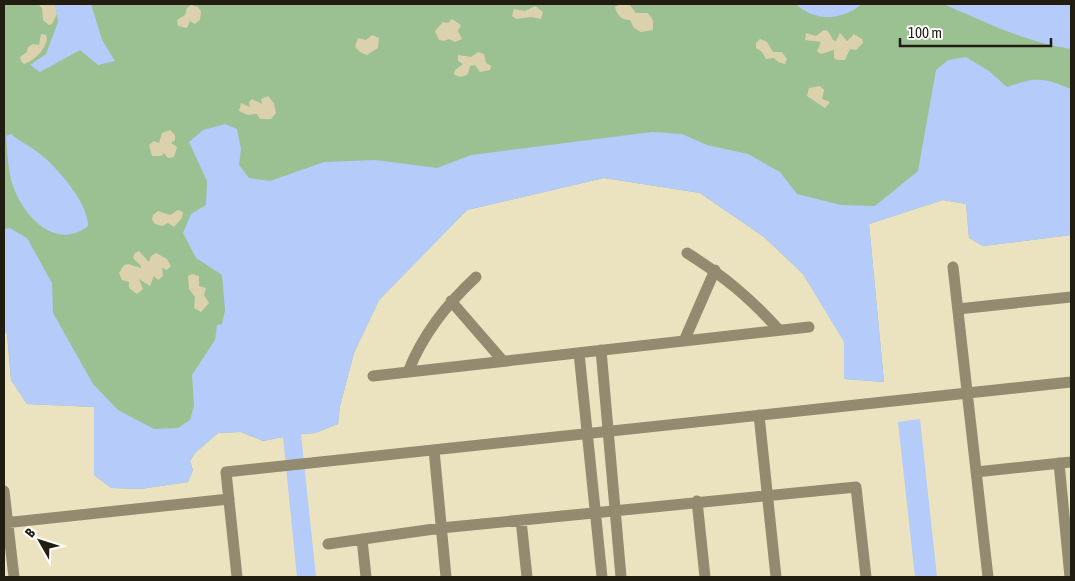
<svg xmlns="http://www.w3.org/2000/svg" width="1075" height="581" viewBox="0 0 1075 581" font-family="'Asap Condensed',sans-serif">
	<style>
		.green { fill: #9bc092 }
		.sand { fill: #dbd2ad }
		.water { fill: #b5cbfa }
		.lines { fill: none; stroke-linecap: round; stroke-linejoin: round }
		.minor { stroke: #938a70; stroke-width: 11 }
	</style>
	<rect width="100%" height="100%" fill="#ebe3bf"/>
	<!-- green -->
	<path class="green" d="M4,4H1071V235L983,246L969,238L966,204L943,200L869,224L884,382L844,379V341L803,274L764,237L700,193L604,178L467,210L379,300L354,353L340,406L338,424L315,433L293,435L263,441L241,432L218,433L195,453L190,461L193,470L188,482L140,489L111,488L94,475V407L27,404L11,380L7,334L4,331Z"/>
	<!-- sand -->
	<path class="sand" d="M38,4H55L57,14L52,24L49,25L43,20L42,8Z
		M620,4H629L636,13H648L653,20V30L641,32L634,28L630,20C622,20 617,16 615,7Z
		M191,5L198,7L201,11L200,20L195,24L190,21L187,28L178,26L177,20L185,15L187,8Z
		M535,6L543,12L541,19L531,17L516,19L512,16L514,9L525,11Z
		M452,19L461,25L458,31L462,39L455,42L449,39L444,41L439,40L435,31L443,22L448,23Z
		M824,30L828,31L833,40L836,41L840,33L847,41L854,34L862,39L863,43L856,50L850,49L845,60H837L834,58V50L821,54L817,51L821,42L805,40L806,33L816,36Z
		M41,34L46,35L47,39C45,50 35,60 24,64L21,61L20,57L27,52L28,47L33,44L39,45Z
		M372,35L379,38L378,48L367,55L360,52L355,47L358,38L366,40Z
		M760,39L767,42L773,52H782L787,59L785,64L778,62L774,58L766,59L762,52L756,48V43Z
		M478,52L484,54L486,63L491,66L490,70L480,72L475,65L470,66L468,74C463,77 459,78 454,74L455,70L463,64L458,61V55L471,57Z
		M820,86L824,90L822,99L830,102L825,108L807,96L809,88Z
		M268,96L274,103L276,113L271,119H260L257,114L248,115L239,111L241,103L250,107L249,102L252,99L262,104L261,99Z
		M170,130L175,135V140L171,143L177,147L174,157L168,158L164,153L161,156H152L149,145L154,141L159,143L162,133Z
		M178,210L183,212L182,218L174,227L168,223L162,226L155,224L152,220L153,215L158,211L170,215Z
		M139,251L149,262L151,256L156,253L167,259L171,266L167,270L162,268L163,276L158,280L154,276L150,286L139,279L143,289L137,294L129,288V282L122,280L119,273L124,265L128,264L141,268V266L133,258L135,253Z
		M192,274L199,276V286L206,288L204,295L209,303L201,312L194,308L195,297L189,289L188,276Z"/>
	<!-- water -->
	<path class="water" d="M55,4H91L102,40L115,61L98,65L80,50L40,72L30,65L46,54L58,22Z
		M795,4H862C840,21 817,22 795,4Z
		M943,4H1071V49C1024,42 986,22 943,4Z
		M966,57L989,71L1007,87C1037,77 1042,77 1071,89V235L983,246L969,238L966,204L943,200L869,224L884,382L844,379V342L803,274L764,237L700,193L604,178L467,210L379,300L354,353L340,406L338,424L315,433L301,434L316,577H297L283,437L263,441L241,432L218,433L195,453L190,461L193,470L188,482L140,489L111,488L94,475V407L27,404L11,380L7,334L4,331V229L10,228L27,238L52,283L53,313L93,384L118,410L154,429L178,428L190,420L194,406L192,375L215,340L217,325L222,324L225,310L222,275L196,258L183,233L191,214L206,205L207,181L189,142L203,130L225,124L237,129L241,149L239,165L249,178L270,181L324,162L375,160L437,168L471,155L652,132L682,134L707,145L748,154L780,172L797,194L841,205L875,206L918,171L936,70L948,60Z
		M11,134C20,142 31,146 40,154C57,167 89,204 88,226C55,252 22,215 12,183C8,169 7,150 6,136Z
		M920,419L937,577H915L898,422Z"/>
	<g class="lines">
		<!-- minor -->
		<path class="minor" d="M687,253C724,276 750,298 779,330
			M953,267L988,577
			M451,301L503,361
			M958,309L1071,297
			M684,341L715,270
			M601,350L621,577
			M579,353L602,577
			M408,372C423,334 446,305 476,277
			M373,376L809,327
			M759,415L776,577
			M434,450L446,577
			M1059,463L1070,577
			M976,472L1071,462
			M4,491L14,577
			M697,501L705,577
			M521,520L527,577
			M4,523L229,499
			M362,539L366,577
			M328,544L441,528L856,487L866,577
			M237,577L226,472L1071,382"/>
	</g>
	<!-- border -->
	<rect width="1075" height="581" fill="none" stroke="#211e11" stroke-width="10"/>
	<!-- north arrow -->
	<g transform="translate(40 541) rotate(309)" stroke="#ffffff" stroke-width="4" paint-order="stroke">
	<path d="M0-4L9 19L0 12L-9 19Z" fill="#211e11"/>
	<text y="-8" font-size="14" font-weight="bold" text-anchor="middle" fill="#211e11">B</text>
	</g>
	<!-- scale -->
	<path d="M900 38v8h151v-8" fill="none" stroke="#211e11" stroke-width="2.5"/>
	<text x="908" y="38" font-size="15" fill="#211e11" stroke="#ffffff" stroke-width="4" paint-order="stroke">100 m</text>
</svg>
